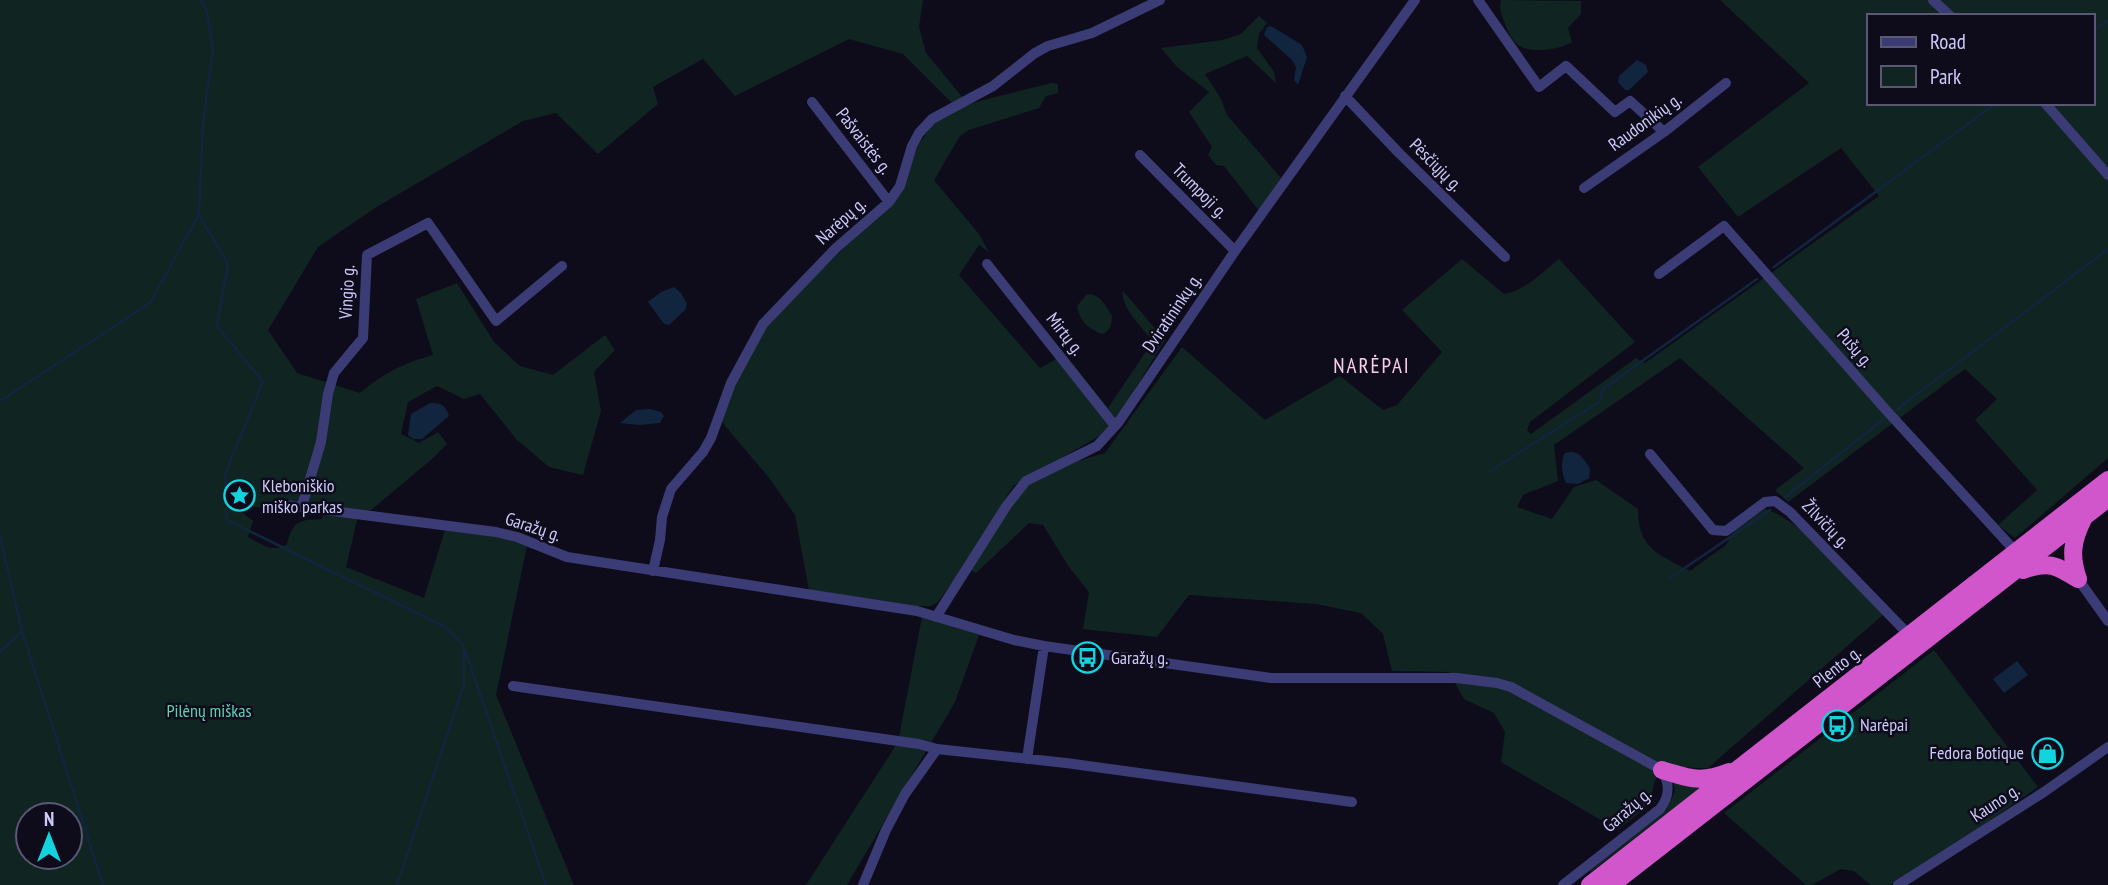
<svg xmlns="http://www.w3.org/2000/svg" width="2108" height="885" viewBox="0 0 2108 885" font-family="'PT Sans Narrow',sans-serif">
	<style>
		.green { fill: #102422; fill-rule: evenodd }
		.water { fill: #11253f }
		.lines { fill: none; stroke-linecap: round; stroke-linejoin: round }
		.stream { stroke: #11253f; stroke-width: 2.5 }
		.minor { stroke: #3b3c76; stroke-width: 10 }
		.trunk { stroke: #d155cb; stroke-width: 18 }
		.labels { text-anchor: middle; stroke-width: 5; stroke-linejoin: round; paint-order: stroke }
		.street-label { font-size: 18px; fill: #cdcafb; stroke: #0e0c1b }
		.poi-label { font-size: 18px; fill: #cdcafb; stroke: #0e0c1b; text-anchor: start }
		.park-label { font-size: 18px; fill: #5ed3b0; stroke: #0e0c1b }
		.quarter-label { font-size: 21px; letter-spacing: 2px; fill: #fbccec; stroke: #0e0c1b }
	</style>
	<rect width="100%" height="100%" fill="#0e0c1b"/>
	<!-- green -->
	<path class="green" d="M0,0H923L919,27L926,53L963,98L952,103L903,54L849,39L735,96L703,59L653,87L658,104L598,154L556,113L523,121L375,208L318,247L268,330L297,373L360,393C386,372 401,364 433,355L416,299L457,283L494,342L520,366L553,375L605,335L615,350L594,372L601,411L583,475L549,467L517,440L480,394L464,399L437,386L408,402L401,434L419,443L438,432L447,444L432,459L371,510L359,512L346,567L424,598L445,530L502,537L527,546L496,695L574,885H0ZM239,505L323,515L322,519C298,520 293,521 287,544C273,554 262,544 248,537L253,521L238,509ZM28,815H70V857H28Z
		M1501,0L1581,1V14L1568,28L1572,42C1559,50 1531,54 1518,45C1511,40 1507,29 1504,21C1501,14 1499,8 1501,0Z
		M1720,0H2108V458L2015,538L1998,525L2037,490L1975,420L1997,399L1965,369L1788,502L1775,490L1804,468L1680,358L1554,445L1558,481L1523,495L1517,507L1552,519L1574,487L1596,480L1638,509C1638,550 1659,554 1690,571L1726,545L1734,531L1765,509C1804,521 1855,583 1885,613L1708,768C1674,768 1652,759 1652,802L1618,830L1501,762L1505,732L1494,713L1464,699L1449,672L1392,671L1383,634L1361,613L1316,604L1189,595L1157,637L1083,629L1089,592L1069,567L1043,525L1029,523L976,573L969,569L1023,488L1071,463L1105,453L1182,347L1265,420L1340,376L1383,410L1397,405L1442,352L1402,310L1462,259L1504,294C1523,292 1544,271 1559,259L1635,342L1530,422L1527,430L1531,434L1636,358L1645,363L1879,196L1841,148L1738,217L1698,167L1809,83ZM1868,16H2092V103H1868Z
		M1259,16L1267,23L1259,34L1257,48L1274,72L1276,83L1247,56L1205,74L1221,99L1227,115L1281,178L1259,211L1224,166L1216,165L1208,155L1212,147L1189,112L1209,92L1177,67L1161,48L1223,40L1241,34Z
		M1052,83L1058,84V93L1046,96L1039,108L969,130L960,136L934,180L979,234L989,252L979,245L959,275L1040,368L1056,359L1061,349L1108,408L1153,341C1144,330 1119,305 1123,291L1165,340L1119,415L1101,435L1013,486L962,569L938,602L930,606H918L809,590L795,515L770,479L722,422L735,383L756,341L774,316L871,222L912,160L919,144L933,124L952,110L983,100Z
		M1087,294C1101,294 1105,305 1112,316C1112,324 1110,332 1102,334C1088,328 1080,322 1077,306Z
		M922,617L979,635L955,702L847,885H806L898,742Z
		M1934,650L2038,787L1938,857L1889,885H1871L1854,871L1841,869L1812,885H1806L1724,813Z
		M1673,779L1705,784L1591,872L1589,870L1667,809L1675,791Z"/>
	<!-- water -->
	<path class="water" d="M1271,26L1302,45L1307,57L1298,85L1294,80L1296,67L1292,60L1264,35L1267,27Z
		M1637,60L1646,65L1648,72L1629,90H1625L1618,82L1619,76Z
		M674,287L681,293L687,304L685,310L669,325L664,324L648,302L661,292Z
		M430,403C442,403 445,405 449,416L422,439H413L408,435L411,414Z
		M650,409L661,412L664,416L660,423L639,425L620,423L636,410Z
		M1570,452C1580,451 1584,460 1590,468L1589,478L1578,484L1566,483C1562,475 1560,461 1565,453Z
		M2017,661L2028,675L2004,693L1993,679Z"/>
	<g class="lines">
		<!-- stream -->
		<path class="stream" d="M2092,32L2108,20
			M199,215L228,264L217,326L263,382L225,474V490
			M1774,267L1996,103
			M0,401L150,303L199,214L203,123L213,49L207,11L200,0
			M1896,410L2108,249
			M1490,471L1599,402L1603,389L1757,279
			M1785,497L1884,419
			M226,510L227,520L447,628L464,646V685L397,885
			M0,537L22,631L103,885
			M1670,578L1770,510
			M465,650L546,885
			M0,652L22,631"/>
		<!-- minor -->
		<path class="minor" d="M1478,0L1539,87L1566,66L1615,112L1630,101L1664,132
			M1933,0L1950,16
			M1345,96L1398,152L1505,257
			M812,102L889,202
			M2045,103L2108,175
			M1140,155L1235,251
			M1584,188L1664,132L1726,83
			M987,264L1115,426
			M1659,274L1724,226L1886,410L2016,552
			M1650,454L1713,530L1726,531L1765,502L1775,501L1790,512L1910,636
			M286,505L496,532L517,537L567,557L917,611L1014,640L1044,646L1271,678H1457L1497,683L1511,687L1662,770C1670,784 1670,796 1660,809L1563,885
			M302,506L321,442L328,394L334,373L363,338L367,255L428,223L496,321L562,266
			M653,571L660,540L662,517L671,489L703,452L711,438L731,383L763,324L836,248L889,202L900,186L912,146L919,133L932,119L993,86L1035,53L1048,46L1092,33L1160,0
			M2078,579L2108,621
			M936,617L1007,505L1026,481L1097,446L1118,423L1235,251L1415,0
			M513,686L919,744L937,749L1066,763L1352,802
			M1027,759L1044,646
			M863,885L886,830L905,794L937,749
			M1898,885L2044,792L2108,747"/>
		<!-- trunk -->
		<path class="trunk" d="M2023,570C2049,561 2056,565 2078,579
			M2078,579C2070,556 2072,541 2083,519
			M1662,770C1690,779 1702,783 1729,772
			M1590,885L2108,480
			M1611,885L2108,498"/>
	</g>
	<!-- icons -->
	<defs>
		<symbol id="sight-ring" viewBox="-11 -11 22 22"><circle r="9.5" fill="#0e0c1b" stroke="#12d4df" stroke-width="1.5"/><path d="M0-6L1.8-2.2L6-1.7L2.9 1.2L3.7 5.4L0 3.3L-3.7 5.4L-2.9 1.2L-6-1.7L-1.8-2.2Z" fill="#12d4df"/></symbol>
		<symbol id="bus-ring" viewBox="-11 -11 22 22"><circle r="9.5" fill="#0e0c1b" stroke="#12d4df" stroke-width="1.5"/><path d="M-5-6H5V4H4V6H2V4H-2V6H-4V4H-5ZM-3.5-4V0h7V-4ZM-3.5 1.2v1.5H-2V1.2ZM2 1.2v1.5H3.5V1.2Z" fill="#12d4df"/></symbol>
		<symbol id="shop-ring" viewBox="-11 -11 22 22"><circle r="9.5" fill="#0e0c1b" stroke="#12d4df" stroke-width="1.5"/><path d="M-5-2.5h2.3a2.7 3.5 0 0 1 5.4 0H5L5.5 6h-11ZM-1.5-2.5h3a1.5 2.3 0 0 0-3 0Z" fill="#12d4df"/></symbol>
	</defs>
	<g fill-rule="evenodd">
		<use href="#sight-ring" x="222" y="478" width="35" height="35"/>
		<use href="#bus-ring" x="1070" y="640" width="35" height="35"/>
		<use href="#bus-ring" x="1820" y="708" width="35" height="35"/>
		<use href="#shop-ring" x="2030" y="736" width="35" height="35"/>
	</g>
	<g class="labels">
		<!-- street labels -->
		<g class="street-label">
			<text transform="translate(1645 122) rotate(-36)" y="6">Raudonikių g.</text>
			<text transform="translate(864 141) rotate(52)" y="6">Pašvaistės g.</text>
			<text transform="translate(1436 165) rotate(45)" y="6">Pėsčiųjų g.</text>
			<text transform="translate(1200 191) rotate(45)" y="6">Trumpoji g.</text>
			<text transform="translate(841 221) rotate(-42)" y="6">Narėpų g.</text>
			<text transform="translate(347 292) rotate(-87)" y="6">Vingio g.</text>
			<text transform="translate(1172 313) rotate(-56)" y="6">Dviratininkų g.</text>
			<text transform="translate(1065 334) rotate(52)" y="6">Mirtų g.</text>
			<text transform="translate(1855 348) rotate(49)" y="6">Pušų g.</text>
			<text transform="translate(1826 524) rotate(46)" y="6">Žilvičių g.</text>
			<text transform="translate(533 527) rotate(18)" y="6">Garažų g.</text>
			<text transform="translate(1837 667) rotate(-38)" y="6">Plento g.</text>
			<text transform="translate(1995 803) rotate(-33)" y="6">Kauno g.</text>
			<text transform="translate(1627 810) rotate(-41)" y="6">Garažų g.</text>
		</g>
		<!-- poi labels -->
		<g class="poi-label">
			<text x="262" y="492">Kleboniškio<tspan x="262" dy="21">miško parkas</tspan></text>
			<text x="1111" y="664">Garažų g.</text>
			<text x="1860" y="731">Narėpai</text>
			<text x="2024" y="759" text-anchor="end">Fedora Botique</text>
		</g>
		<!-- park labels -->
		<g class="park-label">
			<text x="209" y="717">Pilėnų miškas</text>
		</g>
		<!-- quarter labels -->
		<g class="quarter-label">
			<text x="1372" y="373">NARĖPAI</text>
		</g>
	</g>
	<!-- legend -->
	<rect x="1867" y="14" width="228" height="91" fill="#0e0c1b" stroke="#5a5875" stroke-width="2"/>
	<rect x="1881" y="37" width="35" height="10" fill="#3b3c76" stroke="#5a5875" stroke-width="2"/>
	<text x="1930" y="49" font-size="21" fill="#cdcafb">Road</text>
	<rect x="1881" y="66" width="35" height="21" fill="#102422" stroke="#5a5875" stroke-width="2"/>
	<text x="1930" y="84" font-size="21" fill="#cdcafb">Park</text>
	<!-- north arrow -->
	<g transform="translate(49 836)"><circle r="33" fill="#0e0c1b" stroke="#5a5875" stroke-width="2"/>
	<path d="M0-5L12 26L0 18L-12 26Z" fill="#12d4df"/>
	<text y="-10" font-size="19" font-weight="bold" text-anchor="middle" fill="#cdcafb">N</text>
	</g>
</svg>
